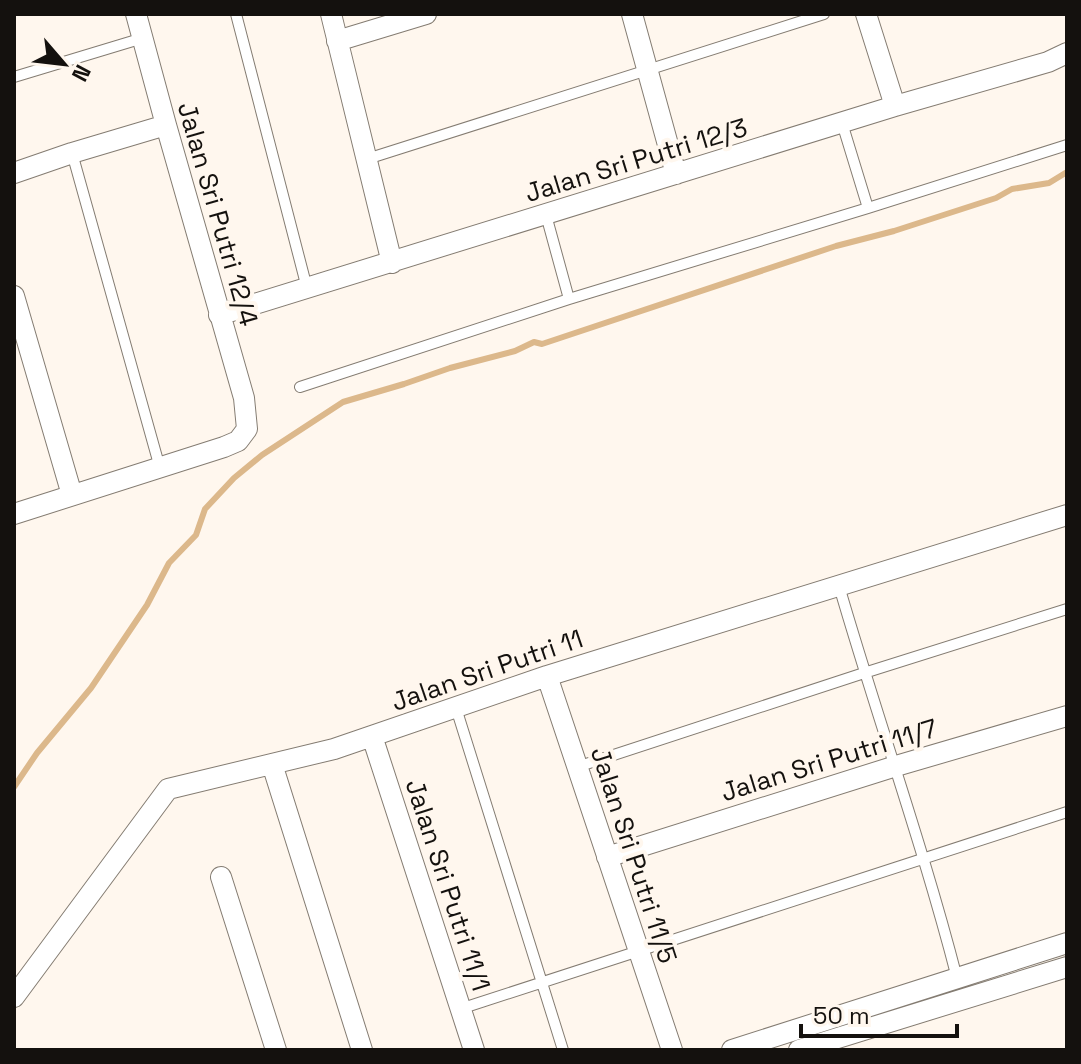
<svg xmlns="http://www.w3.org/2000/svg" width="1081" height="1064" viewBox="0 0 1081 1064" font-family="'Space Grotesk',sans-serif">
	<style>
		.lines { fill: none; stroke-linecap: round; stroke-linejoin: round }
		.stream { stroke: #dcb88b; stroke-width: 6 }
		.service-casing { stroke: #847c72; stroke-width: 12 }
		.minor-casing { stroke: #847c72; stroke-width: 22 }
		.service { stroke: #fff; stroke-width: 10 }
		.minor { stroke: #fff; stroke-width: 20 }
		.labels { text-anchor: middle; stroke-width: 8; stroke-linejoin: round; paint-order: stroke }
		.street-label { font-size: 26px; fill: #14110e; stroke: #fff7ee }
	</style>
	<rect width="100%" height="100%" fill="#fff7ee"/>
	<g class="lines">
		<!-- stream -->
		<path class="stream" d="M14,787L37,753L91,688L147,605L169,563L196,535L205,509L234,478L262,455L343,402L404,384L450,368L515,351L534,342L542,344L836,246L894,231L996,198L1012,189L1049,183L1067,172"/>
		<defs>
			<path id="service" d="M236,14L307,288
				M14,77L143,38
				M842,123L868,208
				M72,153L160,468
				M367,159L824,14
				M546,215L569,299
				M300,387L569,299L868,208L1067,145
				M839,586C877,717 923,846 957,978
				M456,708L563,1050
				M577,767L864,673L1067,609
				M460,1009L1067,812"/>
			<path id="minor" d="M331,14L392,263
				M632,14L676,174
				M866,14L895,106
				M337,41L426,14
				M14,173L72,153L166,125
				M14,296L72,495
				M219,315L895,106L1048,62L1067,53
				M14,514L224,447L238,441L247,429L244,398L166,125L136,14
				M547,676L672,1050
				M372,736L474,1050
				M272,764L362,1050
				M607,857L896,766L1067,716
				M221,877L276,1050
				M14,997L168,789L334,749L547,676L1067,515
				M732,1050L1067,943
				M799,1050L1067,967"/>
		</defs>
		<!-- service casing -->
		<use href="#service" class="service-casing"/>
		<!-- minor casing -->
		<use href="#minor" class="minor-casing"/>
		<!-- service -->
		<use href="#service" class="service"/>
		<!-- minor -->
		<use href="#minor" class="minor"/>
	</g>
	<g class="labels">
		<!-- street labels -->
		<g class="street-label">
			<text transform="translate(636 160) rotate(-17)" y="9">Jalan Sri Putri 12/3</text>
			<text transform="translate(218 214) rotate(74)" y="9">Jalan Sri Putri 12/4</text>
			<text transform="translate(487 670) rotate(-19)" y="9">Jalan Sri Putri 11</text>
			<text transform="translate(829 760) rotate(-17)" y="9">Jalan Sri Putri 11/7</text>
			<text transform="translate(634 855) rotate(72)" y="9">Jalan Sri Putri 11/5</text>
			<text transform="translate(448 885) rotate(72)" y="9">Jalan Sri Putri 11/1</text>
		</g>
	</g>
	<!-- border -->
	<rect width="1081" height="1064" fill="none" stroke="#14110e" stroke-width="32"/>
	<!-- north arrow -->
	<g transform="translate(64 64) rotate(118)" stroke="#fff7ee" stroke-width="6" paint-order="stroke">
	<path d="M0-6L14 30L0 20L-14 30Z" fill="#14110e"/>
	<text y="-12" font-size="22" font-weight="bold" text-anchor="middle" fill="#14110e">N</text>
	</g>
	<!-- scale -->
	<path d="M801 1024v12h156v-12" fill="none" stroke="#14110e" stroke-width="4"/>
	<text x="813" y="1024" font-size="24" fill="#14110e" stroke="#fff7ee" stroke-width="6" paint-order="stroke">50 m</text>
</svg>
